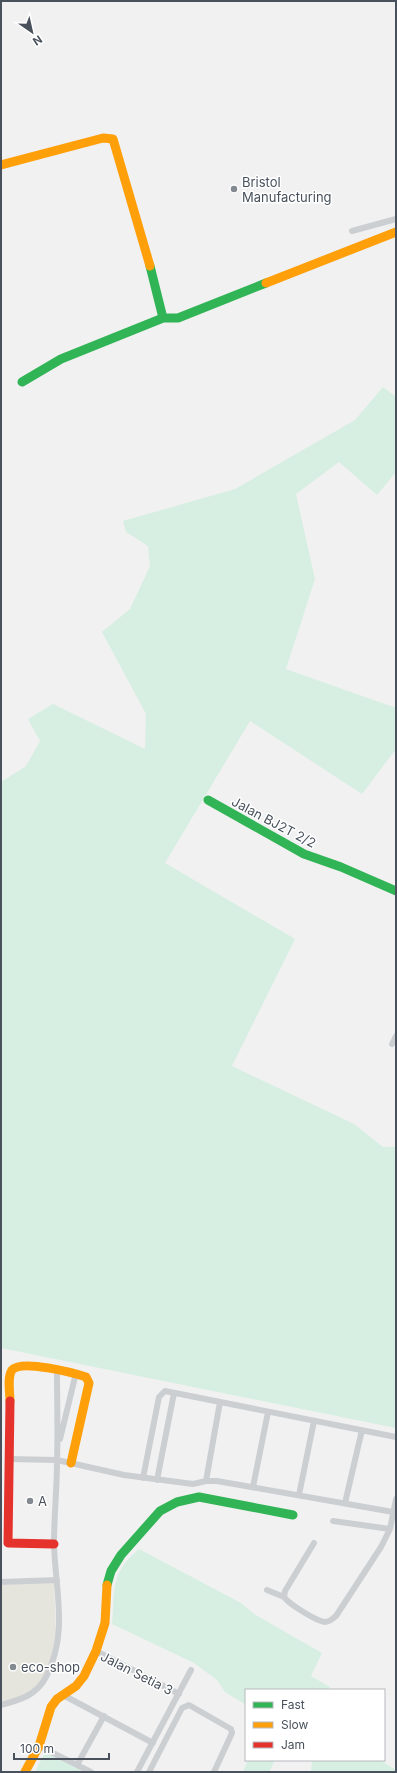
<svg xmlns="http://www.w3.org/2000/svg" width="397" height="1773" viewBox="0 0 397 1773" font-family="Inter,sans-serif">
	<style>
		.commercial { fill: #e5e5de }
		.green { fill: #d6efe2 }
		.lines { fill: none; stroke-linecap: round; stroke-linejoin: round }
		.street { stroke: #cccfd2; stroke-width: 6 }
		.fast { stroke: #30b455; stroke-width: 9 }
		.slow { stroke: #ff9f0a; stroke-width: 9 }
		.jam { stroke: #e5322d; stroke-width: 9 }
		.poi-dot { fill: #838990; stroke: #fff; stroke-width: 1.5 }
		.labels { text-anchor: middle; stroke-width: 3; stroke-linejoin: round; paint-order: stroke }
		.poi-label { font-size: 13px; fill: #48515c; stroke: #fff; text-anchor: start }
		.street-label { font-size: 13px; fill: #48515c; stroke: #fff }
	</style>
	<rect width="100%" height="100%" fill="#f1f1f1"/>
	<!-- commercial -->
	<path class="commercial" d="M54,1582L56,1633L53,1654L43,1677L38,1685L24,1696L1,1703V1585Z"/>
	<!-- green -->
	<path class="green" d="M383,387L396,397V472L377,495L339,462L296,494L315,579L286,669L396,708V749L362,794L250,721L165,863L295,939L232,1066L354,1124L383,1147H396V1428L1,1348V782L26,766L40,741L28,719L53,704L145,749L146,714L102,632L130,609L150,566L148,546L126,532L123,521L235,489L355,420Z
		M139,1549L241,1603L254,1614L322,1653L311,1676L330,1687L328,1690H246V1705L225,1692L217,1680L194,1663L112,1624C115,1589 110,1573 139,1549Z
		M45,1752L84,1772H35Z
		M248,1760H275L269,1772H243Z
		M312,1760H380L396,1770V1772H311Z"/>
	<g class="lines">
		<!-- street -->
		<path class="street" d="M352,231L396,219
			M392,1044L396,1036
			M60,1439L76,1373
			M8,1459L57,1460L124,1475L193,1484L206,1481H217L393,1512
			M143,1478L159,1397L165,1391L396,1437
			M157,1480L174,1393
			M206,1481L220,1402
			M253,1487L268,1412
			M299,1495L314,1421
			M345,1503L362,1430
			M333,1521L390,1529
			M1,1582L57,1580
			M267,1590L284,1597
			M284,1597C289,1604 316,1621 325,1622C330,1622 332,1619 336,1616L381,1547L390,1529L396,1499
			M284,1597L285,1591L314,1543
			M96,1651L179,1694
			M63,1695L153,1743
			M1,1705C19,1700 36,1696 46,1677C69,1632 55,1591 54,1543C54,1516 57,1489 57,1461C58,1431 57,1401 57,1370
			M39,1746L91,1772
			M77,1765L104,1716
			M137,1772L191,1670
			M149,1772L182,1708L189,1705L231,1729L232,1733L214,1772"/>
		<!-- fast -->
		<path class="fast" d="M150,266L163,318
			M22,382L61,359L163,318H178L266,283
			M208,800L304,854L341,867L396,891
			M107,1585L111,1571L121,1555L160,1511L177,1502L199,1497L293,1515"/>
		<!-- slow -->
		<path class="slow" d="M1,165L103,138L113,139L150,266
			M266,283L396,232
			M10,1401C10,1393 7,1377 12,1370C21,1359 74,1373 86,1377L89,1383L71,1463
			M25,1772L39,1746L51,1707L57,1699L76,1686L84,1676L96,1651L105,1623L107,1585"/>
		<!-- jam -->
		<path class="jam" d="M10,1401L8,1543L54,1544"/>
	</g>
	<!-- markers -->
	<g class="poi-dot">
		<circle cx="234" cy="189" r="4"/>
		<circle cx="30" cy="1501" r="4"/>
		<circle cx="13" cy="1667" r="4"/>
	</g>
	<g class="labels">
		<!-- poi labels -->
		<g class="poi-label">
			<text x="242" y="187">Bristol<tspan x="242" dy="15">Manufacturing</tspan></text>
			<text x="38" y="1506">A</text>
			<text x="21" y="1672">eco-shop</text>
		</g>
		<!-- street labels -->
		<g class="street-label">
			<text transform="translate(274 822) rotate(28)" y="5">Jalan BJ2T 2/2</text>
			<text transform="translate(137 1673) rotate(27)" y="5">Jalan Setia 3</text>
		</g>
	</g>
	<!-- border -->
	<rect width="397" height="1773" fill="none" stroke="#48515c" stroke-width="4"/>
	<!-- legend -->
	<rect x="245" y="1689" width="140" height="72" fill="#ffffff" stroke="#b6b9be"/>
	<rect x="253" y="1702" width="20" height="6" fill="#30b455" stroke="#b6b9be"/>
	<text x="281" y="1709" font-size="12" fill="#48515c">Fast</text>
	<rect x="253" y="1722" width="20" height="6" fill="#ff9f0a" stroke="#b6b9be"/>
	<text x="281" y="1729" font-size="12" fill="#48515c">Slow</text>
	<rect x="253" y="1742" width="20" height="6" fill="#e5322d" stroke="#b6b9be"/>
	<text x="281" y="1749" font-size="12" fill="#48515c">Jam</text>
	<!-- north arrow -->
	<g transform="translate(32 32) rotate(146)" stroke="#ffffff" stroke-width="3" paint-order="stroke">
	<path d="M0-3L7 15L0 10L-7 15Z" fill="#48515c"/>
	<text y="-6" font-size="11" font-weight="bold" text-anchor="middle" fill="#48515c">N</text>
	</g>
	<!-- scale -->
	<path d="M14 1753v6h95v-6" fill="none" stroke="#48515c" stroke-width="2"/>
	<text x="20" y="1753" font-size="12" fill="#48515c" stroke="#ffffff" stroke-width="3" paint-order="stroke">100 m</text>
</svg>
